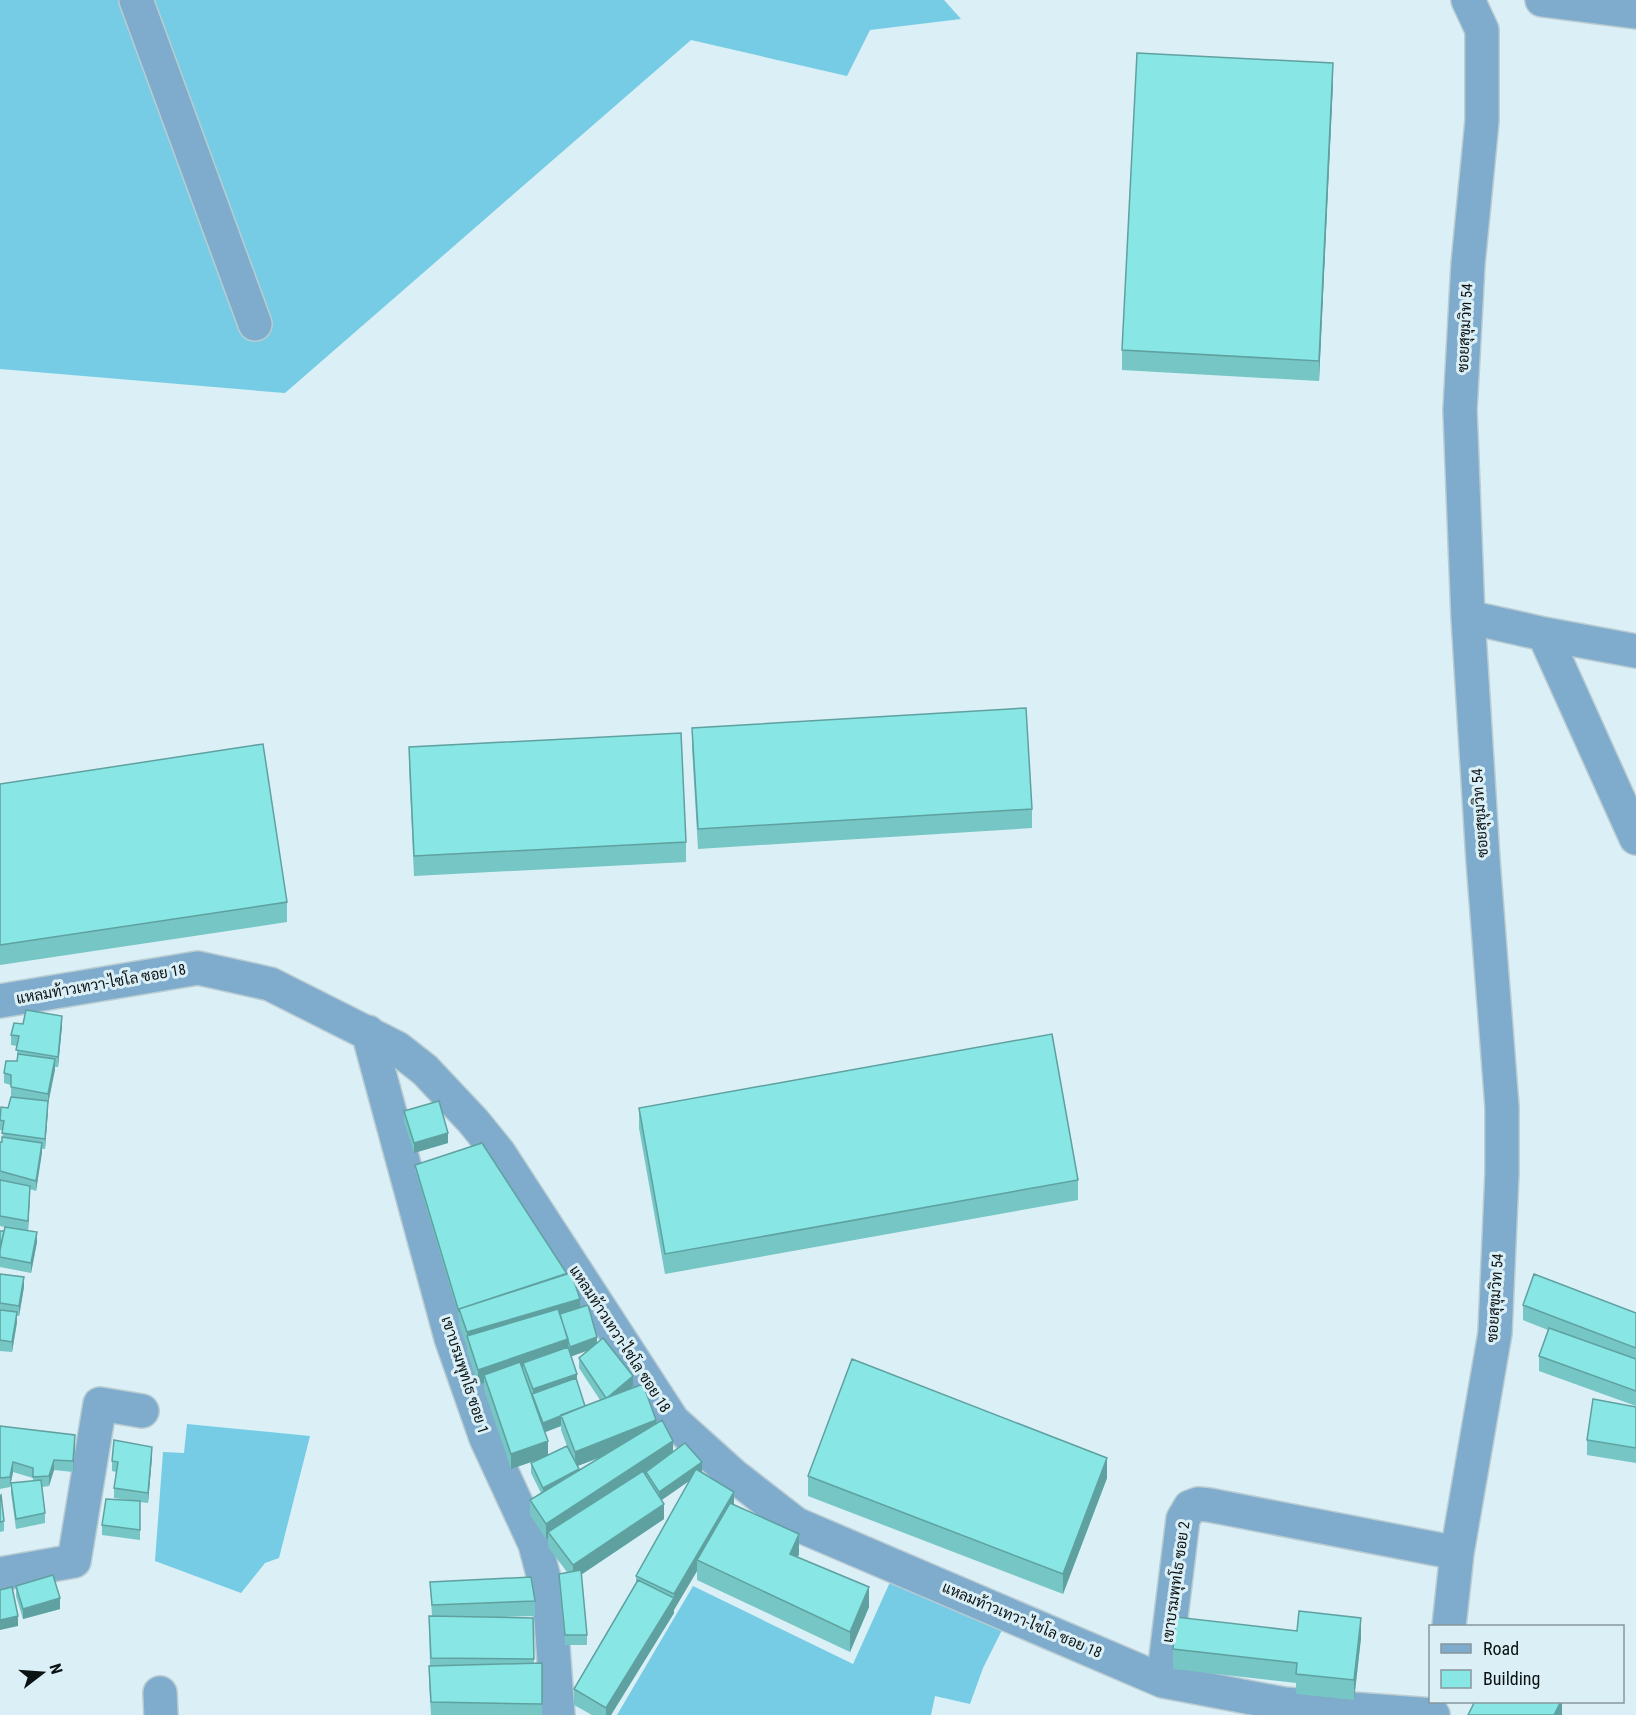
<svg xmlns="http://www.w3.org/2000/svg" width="1636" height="1715" viewBox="0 0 1636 1715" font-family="'Roboto Condensed',Sarabun,sans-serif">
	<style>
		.forest { fill: #76cce4 }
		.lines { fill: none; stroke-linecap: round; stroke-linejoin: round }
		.minor-casing { stroke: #b9ccd2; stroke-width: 36 }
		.minor { stroke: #7fabcc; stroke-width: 33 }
		.wall { fill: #75c6c4; fill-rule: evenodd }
		.shaded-wall { fill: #5fa1a0 }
		.building { fill: #88e6e4; stroke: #5fa1a0; stroke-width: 1.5 }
		.labels { text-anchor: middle; stroke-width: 6; stroke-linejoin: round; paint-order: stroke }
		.street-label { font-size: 15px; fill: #0b1214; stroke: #daeff6 }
	</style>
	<rect width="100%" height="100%" fill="#daeff6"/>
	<!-- forest -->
	<path class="forest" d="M0,0H944L961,19L870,30L847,76L691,40L285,393L0,369Z
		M187,1424L310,1436L279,1558L265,1563L241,1593L155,1561L163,1452L184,1453Z
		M891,1580L1002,1630L983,1668L970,1704L935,1696L931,1715H617L693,1586L853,1664Z"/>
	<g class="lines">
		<defs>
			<path id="minor" d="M136,0L255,324
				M1542,0L1636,12
				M1468,617L1544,634L1636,838
				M1544,634L1636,651
				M0,1001L198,968L270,984L397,1048L425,1070L473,1121L499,1153L673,1421L733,1475L796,1524L1163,1681L1284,1704L1433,1715
				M368,1032L451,1338L486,1438L535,1544L545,1582L551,1619L558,1715
				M0,1574L74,1561L100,1404L142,1411
				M1449,1626L1457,1553L1495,1333L1502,1173V1107L1483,860L1468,617L1460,410L1468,264L1482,121V30L1468,0
				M1163,1681L1183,1519L1190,1507L1198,1504L1209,1505L1457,1553
				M160,1693L161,1715"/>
		</defs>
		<!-- minor casing -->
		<use href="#minor" class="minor-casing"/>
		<!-- minor -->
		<use href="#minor" class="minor"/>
	</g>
	<!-- wall -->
	<path class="wall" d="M1333,83L1319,381L1122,370V350Z
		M692,728L1032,809V828L698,849L692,748Z
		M409,747L686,842V862L414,876L409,767Z
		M0,784L287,902V922L0,965Z
		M62,1026L58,1067H55L48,1104L45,1149H42L36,1191L30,1189L28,1230L37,1242L31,1273L0,1267V1231H4L5,1227L0,1226V1142H2L3,1130H0V1114L8,1108L11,1097V1085L4,1083V1073L17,1061V1046L11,1045V1035Z
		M639,1108L1078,1180V1200L665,1274L639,1128Z
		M404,1111L448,1143L414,1153L404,1122Z
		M415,1165L580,1307L597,1343L633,1386L629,1389L656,1423L673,1452L701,1472L734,1505L799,1554L798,1557L869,1607L850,1652L697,1580V1571L674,1609V1613L611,1715H592L574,1705V1689L636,1584V1576L690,1480L661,1500L664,1519L581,1575L587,1635V1645H565L559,1584V1574L567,1572L548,1547V1538L546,1539L530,1515V1500L541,1493L531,1473V1463L540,1459L511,1469L484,1390V1383L478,1385L467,1351V1347L459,1325V1317L415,1170ZM589,1350L579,1358V1368L600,1400L585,1406L577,1381L571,1356ZM561,1426V1430L567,1446L548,1455L545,1432ZM600,1457L579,1470L577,1466Z
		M0,1274L24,1287L19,1316H17V1322L12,1352L0,1351Z
		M1523,1305L1636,1313V1406L1539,1371V1356L1548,1330L1523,1320Z
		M1636,1407V1463L1587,1455V1440Z
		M0,1426L75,1446L73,1472L54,1470L49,1486L42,1487L45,1513V1523L16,1529L11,1493V1483L33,1481V1478L13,1472L10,1487L0,1489Z
		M152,1457L148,1503L140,1502V1540L102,1535V1525L128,1500L114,1498V1488L116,1472L112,1471V1461Z
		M808,1476L1107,1478L1063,1594L808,1496Z
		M0,1496L4,1521V1531L0,1532Z
		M430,1582L535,1601V1616L504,1617L533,1618L534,1663H542V1715H431L429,1681V1666H430L429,1616H432Z
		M16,1586L60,1609L23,1619L16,1596Z
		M1361,1638L1354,1700L1296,1694V1683L1173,1669V1649Z"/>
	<!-- shaded-wall -->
	<path class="shaded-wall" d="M1333,63V83L1319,381V361Z
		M62,1016V1026L58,1067V1057Z
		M55,1059V1070L48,1104V1094Z
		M48,1101V1111L45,1149V1139Z
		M448,1133V1143L414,1153V1143Z
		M42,1143V1153L36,1191V1181Z
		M30,1186V1196L28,1231V1221Z
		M37,1232V1242L31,1273V1263Z
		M24,1277V1287L19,1316V1306Z
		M580,1299V1314L467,1336V1347V1332Z
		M17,1312V1322L12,1352V1342Z
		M597,1337V1347L570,1357V1347Z
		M568,1339V1354L523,1363V1369L484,1375V1383L478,1385V1370Z
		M577,1374V1384L533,1396V1389Z
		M633,1376V1386L606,1409V1399Z
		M561,1416V1426L543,1433V1423Z
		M656,1420V1436L575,1467V1452Z
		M75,1435V1446L73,1472V1461Z
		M548,1441V1456L511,1469V1454Z
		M673,1441V1456L646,1472V1474L551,1536L548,1532V1538L546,1539V1524Z
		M152,1447V1457L148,1503V1493Z
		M1107,1458V1478L1063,1594V1574Z
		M54,1460V1470L49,1486V1476Z
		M13,1462V1472L10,1487V1477Z
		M702,1462V1472L659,1502V1492Z
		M579,1469L543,1498V1488Z
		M734,1492V1507L697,1560V1571L674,1610V1594Z
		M664,1504V1519L573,1580V1565Z
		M799,1534V1554L790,1574V1554Z
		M869,1587V1607L850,1652V1632Z
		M60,1598V1609L23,1619V1609Z
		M674,1598V1613L611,1715H606V1708Z
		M18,1616V1626L0,1630V1620Z
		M1361,1618V1638L1354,1700V1680Z
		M1561,1701H1562V1715H1554Z"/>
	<!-- building -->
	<path class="building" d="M1137,53L1333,63L1319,361L1122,350Z
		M1026,708L1032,809L698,829L692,728Z
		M681,733L686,842L414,856L409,747Z
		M263,744L287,902L0,945V784Z
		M26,1010L62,1016L58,1057L16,1050L19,1036L11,1035L14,1023L23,1024Z
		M1052,1034L1078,1180L665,1254L639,1108Z
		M18,1054L55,1059L48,1094L11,1087V1075L4,1073L6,1061H17Z
		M11,1097L48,1101L45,1139L2,1133L4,1121L0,1120L1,1107L8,1108Z
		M439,1101L448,1133L414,1143L404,1111Z
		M2,1137L42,1143L36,1181L0,1171V1142H2Z
		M482,1143L567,1274L459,1309V1312L415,1165Z
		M0,1180L30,1186L28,1221L0,1216Z
		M5,1227L37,1232L31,1263L0,1257V1250Z
		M0,1231H4L0,1248Z
		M571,1272L580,1299L467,1332L459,1309Z
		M0,1274L24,1277L19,1306L0,1303Z
		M1534,1274L1636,1313V1348L1523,1305Z
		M588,1305L597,1337L570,1347L560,1314Z
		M558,1309L568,1339L478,1370L467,1336Z
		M0,1310L17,1312L12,1342L0,1340Z
		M1549,1328L1636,1359V1391L1539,1356Z
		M603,1338L633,1376L608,1397L606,1398L579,1358Z
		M568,1347L577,1374L533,1389L523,1363Z
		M852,1359L1107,1458L1063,1574L808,1476Z
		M520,1362L548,1441L511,1454L484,1375Z
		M576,1378L585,1406L543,1423L532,1394Z
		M643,1384L656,1420L575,1452L561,1415Z
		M1593,1399L1636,1407V1448L1587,1440Z
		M662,1420L673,1441L546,1524L530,1500Z
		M0,1426L75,1435L73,1461L54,1460L49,1476L33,1477V1468L13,1462L10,1477L0,1478Z
		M114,1440L152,1447L148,1493L114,1488L118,1462L112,1461Z
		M685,1443L702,1462L659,1492L646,1472Z
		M567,1446L579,1469L543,1488L531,1463Z
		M696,1469L734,1492L674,1594L636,1576Z
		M643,1471L664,1504L573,1565L548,1532Z
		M41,1480L45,1513L16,1519L11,1483Z
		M1,1495L4,1521L0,1522V1496Z
		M106,1499L140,1501V1530L102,1525Z
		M730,1503L799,1534L790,1554L869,1587L850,1632L697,1560Z
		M581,1570L587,1635H565L559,1574Z
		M53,1575L60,1598L23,1609L16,1586Z
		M531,1577L535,1601L432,1605L430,1582Z
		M638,1580L674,1598L606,1708L574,1689Z
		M12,1587L18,1616L0,1620V1590Z
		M1299,1611L1361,1618L1354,1680L1296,1674L1297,1663L1173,1649L1176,1617L1297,1631Z
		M429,1616L533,1618L534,1659L431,1658Z
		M542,1663V1704L431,1702L429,1666Z
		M1475,1701H1561L1554,1715H1468Z"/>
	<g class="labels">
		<!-- street labels -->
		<g class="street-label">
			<text transform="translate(1465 328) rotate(-87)" y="5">ซอยสุขุมวิท 54</text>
			<text transform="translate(1480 813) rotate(-94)" y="5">ซอยสุขุมวิท 54</text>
			<text transform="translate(101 984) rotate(-10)" y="5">แหลมท้าวเทวา-ไซโล ซอย 18</text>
			<text transform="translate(1495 1298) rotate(-86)" y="5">ซอยสุขุมวิท 54</text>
			<text transform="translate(620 1339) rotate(57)" y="5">แหลมท้าวเทวา-ไซโล ซอย 18</text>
			<text transform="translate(465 1375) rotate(72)" y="5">เขาบรมพุทโธ ซอย 1</text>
			<text transform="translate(1176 1582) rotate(-82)" y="5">เขาบรมพุทโธ ซอย 2</text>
			<text transform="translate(1022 1620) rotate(23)" y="5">แหลมท้าวเทวา-ไซโล ซอย 18</text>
		</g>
	</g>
	<!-- legend -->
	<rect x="1429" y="1625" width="195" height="78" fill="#daeff6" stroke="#87979c" stroke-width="1.5"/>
	<rect x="1441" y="1644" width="30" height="9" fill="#7fabcc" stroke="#87979c" stroke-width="1.5"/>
	<text x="1483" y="1655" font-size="18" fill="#0b1214">Road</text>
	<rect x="1441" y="1670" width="30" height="18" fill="#88e6e4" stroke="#87979c" stroke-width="1.5"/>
	<text x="1483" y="1685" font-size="18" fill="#0b1214">Building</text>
	<!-- north arrow -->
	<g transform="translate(42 1673) rotate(73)" stroke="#daeff6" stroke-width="4.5" paint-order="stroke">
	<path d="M0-4.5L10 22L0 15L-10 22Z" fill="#0b1214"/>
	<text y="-9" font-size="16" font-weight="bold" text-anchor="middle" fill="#0b1214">N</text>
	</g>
</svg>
